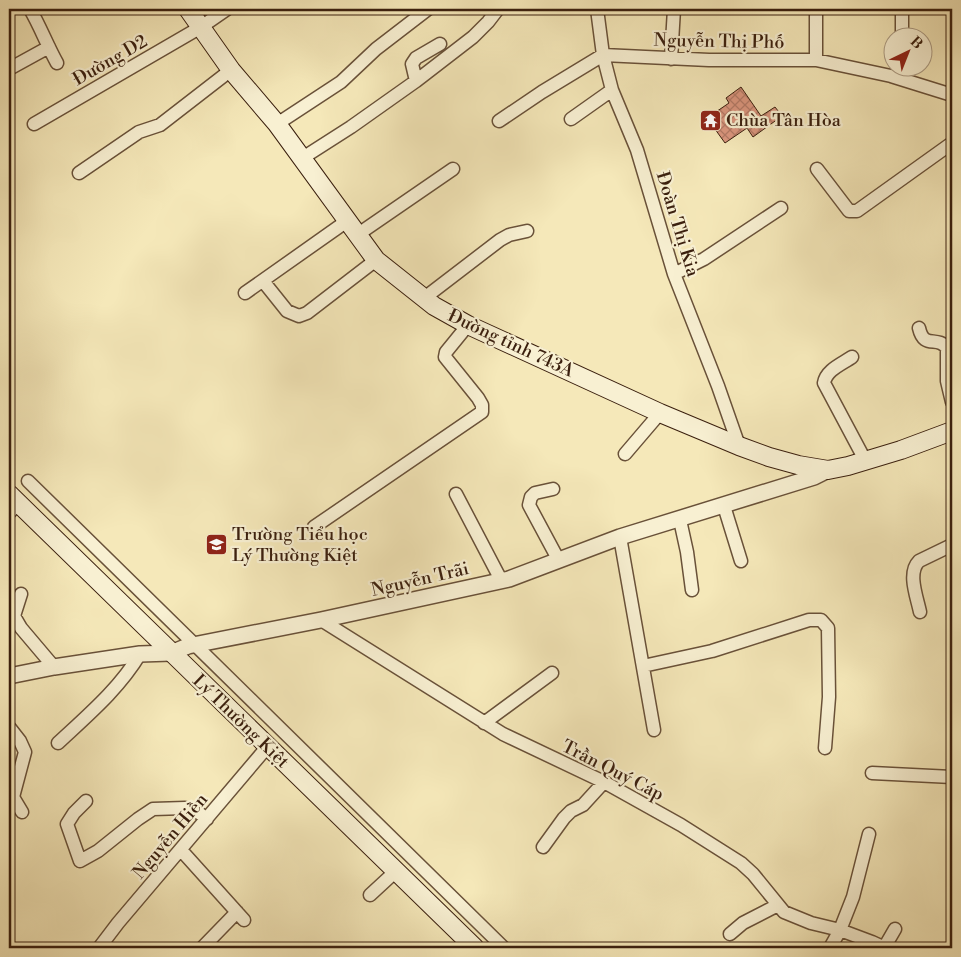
<svg xmlns="http://www.w3.org/2000/svg" width="961" height="957" viewBox="0 0 961 957" font-family="'Libre Bodoni',serif">
	<style>
		.building { fill: url(#building-cross-hatch); stroke: #3a1f0e }
		.lines { fill: none; stroke-linecap: round; stroke-linejoin: round }
		.minor-casing { stroke: #695139; stroke-width: 15 }
		.tertiary-casing { stroke: #695139; stroke-width: 18 }
		.secondary-casing { stroke: #3a1f0e; stroke-width: 20 }
		.minor { stroke: #f8f0d2; stroke-width: 12 }
		.tertiary { stroke: #f8f0d2; stroke-width: 15 }
		.secondary { stroke: #f8f0d2; stroke-width: 18 }
		.labels { text-anchor: middle; stroke-width: 4.5; stroke-linejoin: round; paint-order: stroke }
		.street-label { font-size: 18px; fill: #3a1f0e; stroke: #f8f0d2 }
		.poi-label { font-size: 18px; fill: #3a1f0e; stroke: #f8f0d2; text-anchor: start }
	</style>
	<defs>
		<pattern id="building-cross-hatch" width="8" height="8" patternUnits="userSpaceOnUse" patternTransform="scale(1.25)"><rect width="8" height="8" fill="#db967e"/><path d="M0 0l8 8M0 8l8-8" fill="none" stroke="#b37a66"/></pattern>
	</defs>
	<rect width="100%" height="100%" fill="#f5e8b9"/>
	<filter id="stains"><feTurbulence type="fractalNoise" baseFrequency=".004" numOctaves="4"/><feColorMatrix values="0 0 0 0 .2 0 0 0 0 .09 0 0 0 0 .02 0 0 0 .5 -.17"/></filter>
	<radialGradient id="worn" r=".72"><stop offset=".6" stop-color="#630" stop-opacity="0"/><stop offset="1" stop-color="#630" stop-opacity=".3"/></radialGradient>
	<!-- building -->
	<path class="building" d="M741,87L761,116L775,107L782,116L753,137L747,128L725,143L707,118L729,103L726,98Z"/>
	<g class="lines">
		<defs>
			<path id="minor" d="M30,9C40,26 47,45 57,63
				M597,9L603,55L612,90L637,150L674,274L718,386L739,446
				M816,9V60
				M902,38V9
				M671,59L674,9
				M9,69L49,47
				M416,81L473,37L488,22L498,9
				M571,119L612,90
				M499,121L542,92L603,55L709,60H816L891,76L952,95
				M34,124L201,27L227,9
				M277,124L341,82L376,49L428,9
				M301,159L351,127L416,81L412,64L416,58L440,44
				M817,169L849,211H857L952,143
				M79,173L139,132L160,125L231,70
				M357,235L453,169
				M674,274L704,259L781,208
				M263,281L287,311L299,316L307,313L376,260
				M245,293L347,221
				M423,299L500,240L509,235L527,231
				M919,328C924,350 937,335 947,348V381L952,402
				M852,357C842,364 826,370 824,383L865,460
				M625,454L660,413
				M28,481L504,948
				M553,489L535,493L531,497L529,505L558,559
				M456,494L501,580
				M724,506L741,561
				M9,513L19,503
				M680,520L687,552L692,590
				M314,527L482,412V405L478,398L445,357L446,352L468,325
				M620,537L654,730
				M21,594L14,616L21,628L54,667
				M920,612C917,597 907,573 919,561L952,545
				M321,620L503,734L604,782L681,825L741,863L753,874L784,912L811,923L840,930L872,942L885,948
				M643,666L712,651L809,620H821L828,628L829,697L825,748
				M484,723L552,673
				M9,727L20,741L25,752L13,797L22,812
				M58,743C88,715 119,689 140,654
				M872,773L952,777
				M86,801L74,813L67,824L80,861L98,851L138,819L153,809L185,808L195,810L207,819
				M543,847L564,818L571,811L583,805L604,782
				M181,850L244,920
				M370,895L396,871
				M730,934L743,923L778,905
				M99,948L118,923L268,746
				M202,948L237,912
				M830,948L840,930L853,897L869,834
				M884,948L895,929"/>
			<path id="tertiary" d="M9,676L54,667L140,654L171,653L188,646L321,620L509,579L620,537L814,477L828,470"/>
			<path id="secondary" d="M188,9L231,70L277,124L376,260L434,306L468,325L660,413L739,446L769,457L798,465L828,470L848,466L901,450L952,431
				M9,494L475,948"/>
		</defs>
		<!-- minor casing -->
		<use href="#minor" class="minor-casing"/>
		<!-- tertiary casing -->
		<use href="#tertiary" class="tertiary-casing"/>
		<!-- secondary casing -->
		<use href="#secondary" class="secondary-casing"/>
		<!-- minor -->
		<use href="#minor" class="minor"/>
		<!-- tertiary -->
		<use href="#tertiary" class="tertiary"/>
		<!-- secondary -->
		<use href="#secondary" class="secondary"/>
	</g>
	<!-- icons -->
	<defs>
		<symbol id="temple-square" viewBox="-11 -11 22 22"><rect x="-9" y="-9" width="18" height="18" rx="4" fill="#8f2418" stroke="#f8f0d2"/><path d="M0-6L5-2H3V0L6.5 2.5H4V6H1.5V3h-3V6H-4V2.5H-6.5L-3 0V-2H-5Z" fill="#fff"/></symbol>
		<symbol id="school-square" viewBox="-11 -11 22 22"><rect x="-9" y="-9" width="18" height="18" rx="4" fill="#8f2418" stroke="#f8f0d2"/><path d="M0-5L7-2L0 1L-7-2ZM-4 1L0 2.5L4 1V4Q0 6-4 4Z" fill="#fff"/></symbol>
	</defs>
	<g fill-rule="evenodd">
		<use href="#temple-square" x="698" y="108" width="25" height="25"/>
		<use href="#school-square" x="204" y="532" width="25" height="25"/>
	</g>
	<g class="labels">
		<!-- street labels -->
		<g class="street-label">
			<text transform="translate(719 41) rotate(1)" y="6">Nguyễn Thị Phố</text>
			<text transform="translate(110 60) rotate(-30)" y="6">Đường D2</text>
			<text transform="translate(678 224) rotate(73)" y="6">Đoàn Thị Kia</text>
			<text transform="translate(511 343) rotate(25)" y="6">Đường tỉnh 743A</text>
			<text transform="translate(420 579) rotate(-13)" y="6">Nguyễn Trãi</text>
			<text transform="translate(241 721) rotate(44)" y="6">Lý Thường Kiệt</text>
			<text transform="translate(613 770) rotate(27)" y="6">Trần Quý Cáp</text>
			<text transform="translate(170 836) rotate(-50)" y="6">Nguyễn Hiền</text>
		</g>
		<!-- poi labels -->
		<g class="poi-label">
			<text x="726" y="126">Chùa Tân Hòa</text>
			<text x="232" y="540">Trường Tiểu học<tspan x="232" dy="21">Lý Thường Kiệt</tspan></text>
		</g>
	</g>
	<!-- margin -->
	<rect width="961" height="957" fill="none" stroke="#f5e8b9" stroke-width="30"/>
	<rect x="10" y="10" width="941" height="937" fill="none" stroke="#3a1f0e" stroke-width="2.5"/>
	<rect x="15" y="15" width="931" height="927" fill="none" stroke="#3a1f0e"/>
	<!-- north arrow -->
	<g transform="translate(908 52) rotate(43)"><circle r="24" fill="#f8f0d2" stroke="#ac9c84"/>
	<path d="M0-4L9 19L0 12L-9 19Z" fill="#8f2418"/>
	<text y="-8" font-size="14" font-weight="bold" text-anchor="middle" fill="#3a1f0e">B</text>
	</g>
	<rect width="100%" height="100%" filter="url(#stains)"/>
	<rect width="100%" height="100%" fill="url(#worn)"/>
</svg>
